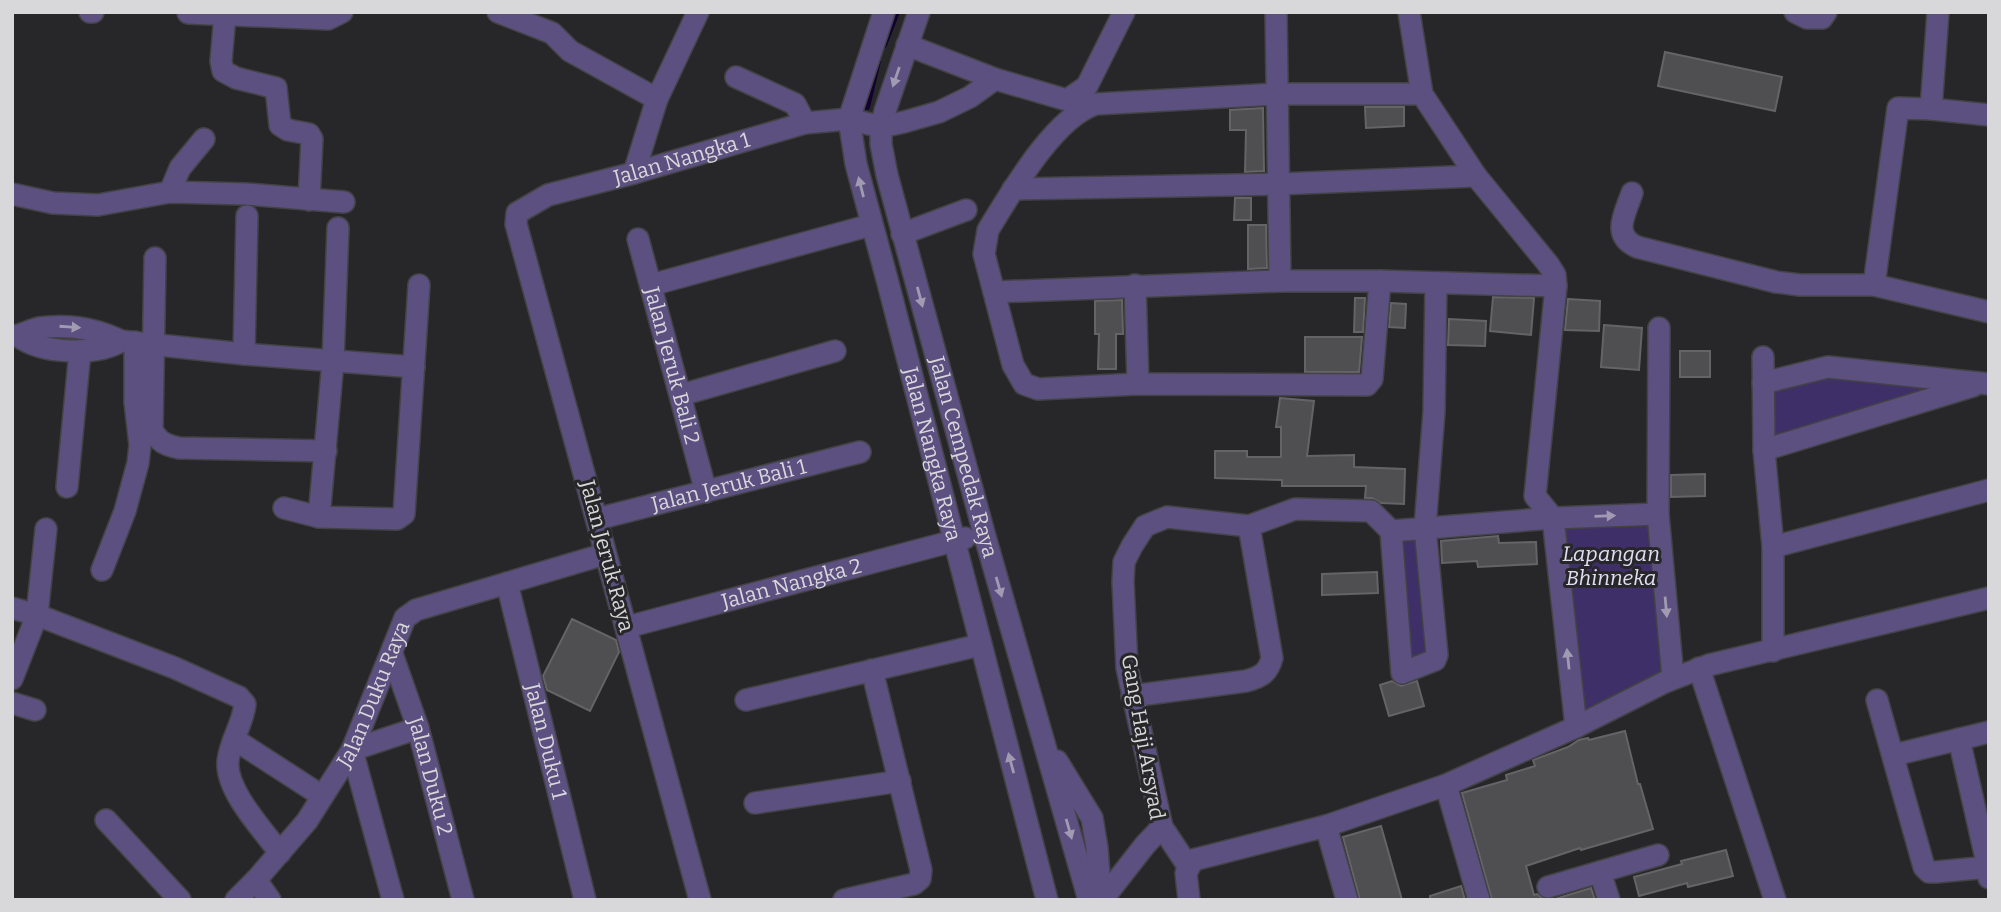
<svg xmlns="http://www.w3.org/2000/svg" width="2001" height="912" viewBox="0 0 2001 912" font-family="Bitter,serif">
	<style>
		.green { fill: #3f2f68 }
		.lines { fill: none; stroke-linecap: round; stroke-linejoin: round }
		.stream { stroke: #12002e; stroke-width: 6 }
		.building { fill: #4f4f52; stroke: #646467; stroke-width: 2 }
		.street-casing { stroke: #434345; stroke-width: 24 }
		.street { stroke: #5b5080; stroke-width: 21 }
		.oneway { fill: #a09bb2 }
		.labels { text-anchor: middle; stroke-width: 6; stroke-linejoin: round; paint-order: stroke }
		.street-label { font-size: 21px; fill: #d8d8da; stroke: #272729 }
		.park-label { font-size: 21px; font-style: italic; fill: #e2dff4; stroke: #272729 }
	</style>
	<rect width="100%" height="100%" fill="#272729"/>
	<!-- green -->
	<path class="green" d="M1827,373L1962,385L1770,440L1771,386Z
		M1649,522L1665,672L1585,712L1564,526Z
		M1425,524L1435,660L1402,673L1391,531Z"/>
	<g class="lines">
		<!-- stream -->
		<path class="stream" d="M884,45L897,12
			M867,107L878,61"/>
	</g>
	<!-- building -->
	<path class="building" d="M1665,52L1782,77L1775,111L1658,86Z
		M1365,107H1404V126L1366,128Z
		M1263,108L1264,171L1245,172L1246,130H1230V110Z
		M1235,198H1251V220H1234Z
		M1248,225H1266L1267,268L1248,269Z
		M1493,297L1534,298L1531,335L1490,331Z
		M1355,298H1365L1363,332H1354Z
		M1568,299L1600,301L1599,331L1565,330Z
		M1122,300L1123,334H1116V369H1098L1099,334H1095V301Z
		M1391,303L1406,304L1405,328L1389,327Z
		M1449,319L1486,321L1485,346L1448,345Z
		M1604,325L1642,328L1639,370L1601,367Z
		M1305,337H1362L1359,372H1305Z
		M1680,351H1710V377H1680Z
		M1280,398L1314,401L1307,456L1354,455V467L1405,469L1404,504L1381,503L1372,498H1365L1366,486H1282V480L1215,478V451H1247V457H1281V427H1276Z
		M1705,474V496L1671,497V475Z
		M1498,536L1499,543L1536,542L1537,564L1478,567L1477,561L1442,563L1441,541Z
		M1377,572L1378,593L1322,595V574Z
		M572,619L616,640L619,652L590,711L547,690L543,676Z
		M1392,681L1401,686L1417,681L1424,706L1389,716L1380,685Z
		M1625,731L1638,784H1640L1653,829L1581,850L1580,848L1526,866L1534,895L1537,894L1545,900H1492L1462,793L1507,780L1506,775L1535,766L1533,760L1568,747L1579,740L1588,738L1589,740Z
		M1381,826L1402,900H1360L1343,837Z
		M1726,850L1733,876L1688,887L1687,883L1639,896L1634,877L1682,864L1681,861Z
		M1461,886L1465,900H1430V896Z
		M1591,888L1595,900H1549H1552Z"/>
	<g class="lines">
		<defs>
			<g id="street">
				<path d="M90,12H93"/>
				<path d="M498,12L552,33L570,51L657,99"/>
				<path id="s1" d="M884,12L849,119L856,164L888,283L1047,900"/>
				<path id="s2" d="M919,12L885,111L881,127V144L887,175L984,533L1089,900"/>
				<path d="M1276,12L1280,281"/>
				<path d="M1409,12L1422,94L1476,176L1548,264L1555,275L1556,286L1535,496L1553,518L1576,727"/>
				<path d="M1795,12L1807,18H1822L1826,12"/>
				<path d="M1938,12L1931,109L1989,115"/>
				<path d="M188,13L328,19L342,12"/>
				<path d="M225,15L221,61L223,71L236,78L276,88L280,125L288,130L309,134L312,139L309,200"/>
				<path d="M907,45L995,79L1067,100L1087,86L1124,12"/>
				<path d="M736,77L795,104L805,123"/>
				<path d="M634,173L657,99L698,12"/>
				<path d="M1013,189L1279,184L1476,176"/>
				<path d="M170,192L180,168L204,139"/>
				<path d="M1632,193C1625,214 1611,235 1637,247L1776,282L1800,285H1874L1989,312"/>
				<path d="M12,194L53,203L98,205L170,192L246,194L344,202"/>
				<path d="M338,228L333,361L319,517L397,519L404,514L419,285"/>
				<path d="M902,234L966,210"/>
				<path id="s3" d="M638,239L706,492"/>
				<path d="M155,258L152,430C159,442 165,445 179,448L326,451"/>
				<path d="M1380,281L1372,379L1367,385L1138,384L1038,389L1024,384L1013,365L984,254L988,230C1011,193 1054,117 1096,104L1277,94H1422"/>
				<path d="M651,285L871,225"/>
				<path d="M1135,285L1138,384"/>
				<path d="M1874,285L1898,108L1931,109"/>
				<path d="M994,292L1280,281H1380L1556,286"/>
				<path d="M1659,328L1658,514L1673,678"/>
				<path d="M12,336C21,336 29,330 39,328C67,324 95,328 121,341L244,354L414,367"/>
				<path d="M18,336C41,354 97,356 121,341"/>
				<path d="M244,354L247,216"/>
				<path d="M1763,357L1764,450L1773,547V651"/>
				<path d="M1763,383L1828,367L1989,384"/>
				<path d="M681,395L835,351"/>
				<path d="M1764,450L1973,386"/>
				<path d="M67,487L80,351"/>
				<path d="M284,508L319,517"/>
				<path id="s4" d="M597,519L860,452"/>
				<path d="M1391,531L1402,673L1435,660L1437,655L1425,527L1434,412L1436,283"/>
				<path d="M1391,531L1553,518L1658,514"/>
				<path d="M1773,547L1989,490"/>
				<path d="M102,570L125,511L138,463L140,445L135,402V342"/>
				<path id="s5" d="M507,583L585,900"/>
				<path d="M12,608L37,615L175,668L239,697L245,704C243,724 230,741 228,761C225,790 263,830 280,853"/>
				<path id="s6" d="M627,627L965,538"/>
				<path id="s7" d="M392,654L418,728L463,900"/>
				<path d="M1699,668L1775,900"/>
				<path d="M12,679L37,615L46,529"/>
				<path d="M1132,696L1246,681C1261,677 1268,673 1272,658L1249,526"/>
				<path d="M746,700L980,645"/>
				<path d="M1877,700L1924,867L1929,872H1936L1989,867"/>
				<path d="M12,703L35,710"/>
				<path d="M234,739L322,796"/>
				<path d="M1959,739L1988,867L1989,878"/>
				<path d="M1894,755L1989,732"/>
				<path d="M1057,761L1092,818L1097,848L1101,900"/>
				<path d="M1446,785L1479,900"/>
				<path d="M755,803L900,781"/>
				<path d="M106,820L180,900"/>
				<path d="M1326,826L1347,900"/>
				<path d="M1162,827L1188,866"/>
				<path d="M1600,872L1609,900"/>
				<path d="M256,880L270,900"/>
				<path d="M1548,887L1658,855"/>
				<path id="s8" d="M236,900L256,880L307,821L352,750L405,618L416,610L605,554"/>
				<path d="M393,900L352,750L418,728"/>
				<path id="s9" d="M700,900L516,224L517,213L548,195L634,173L805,123L849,119L881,127L904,122L939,112L970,97L995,79"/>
				<path d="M844,900L914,884L920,879L921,870L872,670"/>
				<path d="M1102,900L1145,845L1162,827L1127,668L1123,582L1124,562L1132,546L1145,526L1167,517L1249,526L1295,509L1371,511L1391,531"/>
				<path d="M1189,900L1186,873L1193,860L1326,826L1446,785L1576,727L1665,682L1709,665L1989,598"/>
			</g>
		</defs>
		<!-- street casing -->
		<use href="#street" class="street-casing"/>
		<!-- street -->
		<use href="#street" class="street"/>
	</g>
	<!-- one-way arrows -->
	<defs><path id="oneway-solid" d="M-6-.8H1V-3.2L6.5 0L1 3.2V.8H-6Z" transform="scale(1.75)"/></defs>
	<g class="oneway">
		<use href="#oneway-solid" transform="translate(896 77) rotate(109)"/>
		<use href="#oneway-solid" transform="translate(861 187) rotate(-104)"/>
		<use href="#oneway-solid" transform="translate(920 297) rotate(75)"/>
		<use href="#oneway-solid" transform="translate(70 327) rotate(4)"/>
		<use href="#oneway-solid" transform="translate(1605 516) rotate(-2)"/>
		<use href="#oneway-solid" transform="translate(999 587) rotate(74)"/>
		<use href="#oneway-solid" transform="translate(1666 607) rotate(85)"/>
		<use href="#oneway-solid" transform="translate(1568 659) rotate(-96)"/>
		<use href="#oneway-solid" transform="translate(1011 763) rotate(-105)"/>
		<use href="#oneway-solid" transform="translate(1069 829) rotate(74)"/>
	</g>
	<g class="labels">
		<!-- street labels -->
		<g class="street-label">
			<text dy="7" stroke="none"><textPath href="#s9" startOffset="886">Jalan Nangka 1</textPath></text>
			<text dy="7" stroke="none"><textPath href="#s3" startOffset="131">Jalan Jeruk Bali 2</textPath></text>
			<text dy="7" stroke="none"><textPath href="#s1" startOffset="458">Jalan Nangka Raya</textPath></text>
			<text dy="7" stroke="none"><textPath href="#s2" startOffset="462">Jalan Cempedak Raya</textPath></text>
			<text dy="7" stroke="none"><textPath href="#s4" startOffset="136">Jalan Jeruk Bali 1</textPath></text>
			<text transform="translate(607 556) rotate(75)" y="7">Jalan Jeruk Raya</text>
			<text dy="7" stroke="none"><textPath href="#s6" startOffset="170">Jalan Nangka 2</textPath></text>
			<text dy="7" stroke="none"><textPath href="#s8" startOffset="250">Jalan Duku Raya</textPath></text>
			<text transform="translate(1143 737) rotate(80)" y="7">Gang Haji Arsyad</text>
			<text dy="7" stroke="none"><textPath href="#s5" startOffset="163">Jalan Duku 1</textPath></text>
			<text dy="7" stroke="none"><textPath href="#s7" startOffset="128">Jalan Duku 2</textPath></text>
		</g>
		<!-- park labels -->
		<g class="park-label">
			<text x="1611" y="561">Lapangan<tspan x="1611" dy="24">Bhinneka</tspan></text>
		</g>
	</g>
	<!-- border -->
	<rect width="2001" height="912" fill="none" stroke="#d8d8da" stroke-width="28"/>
</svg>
